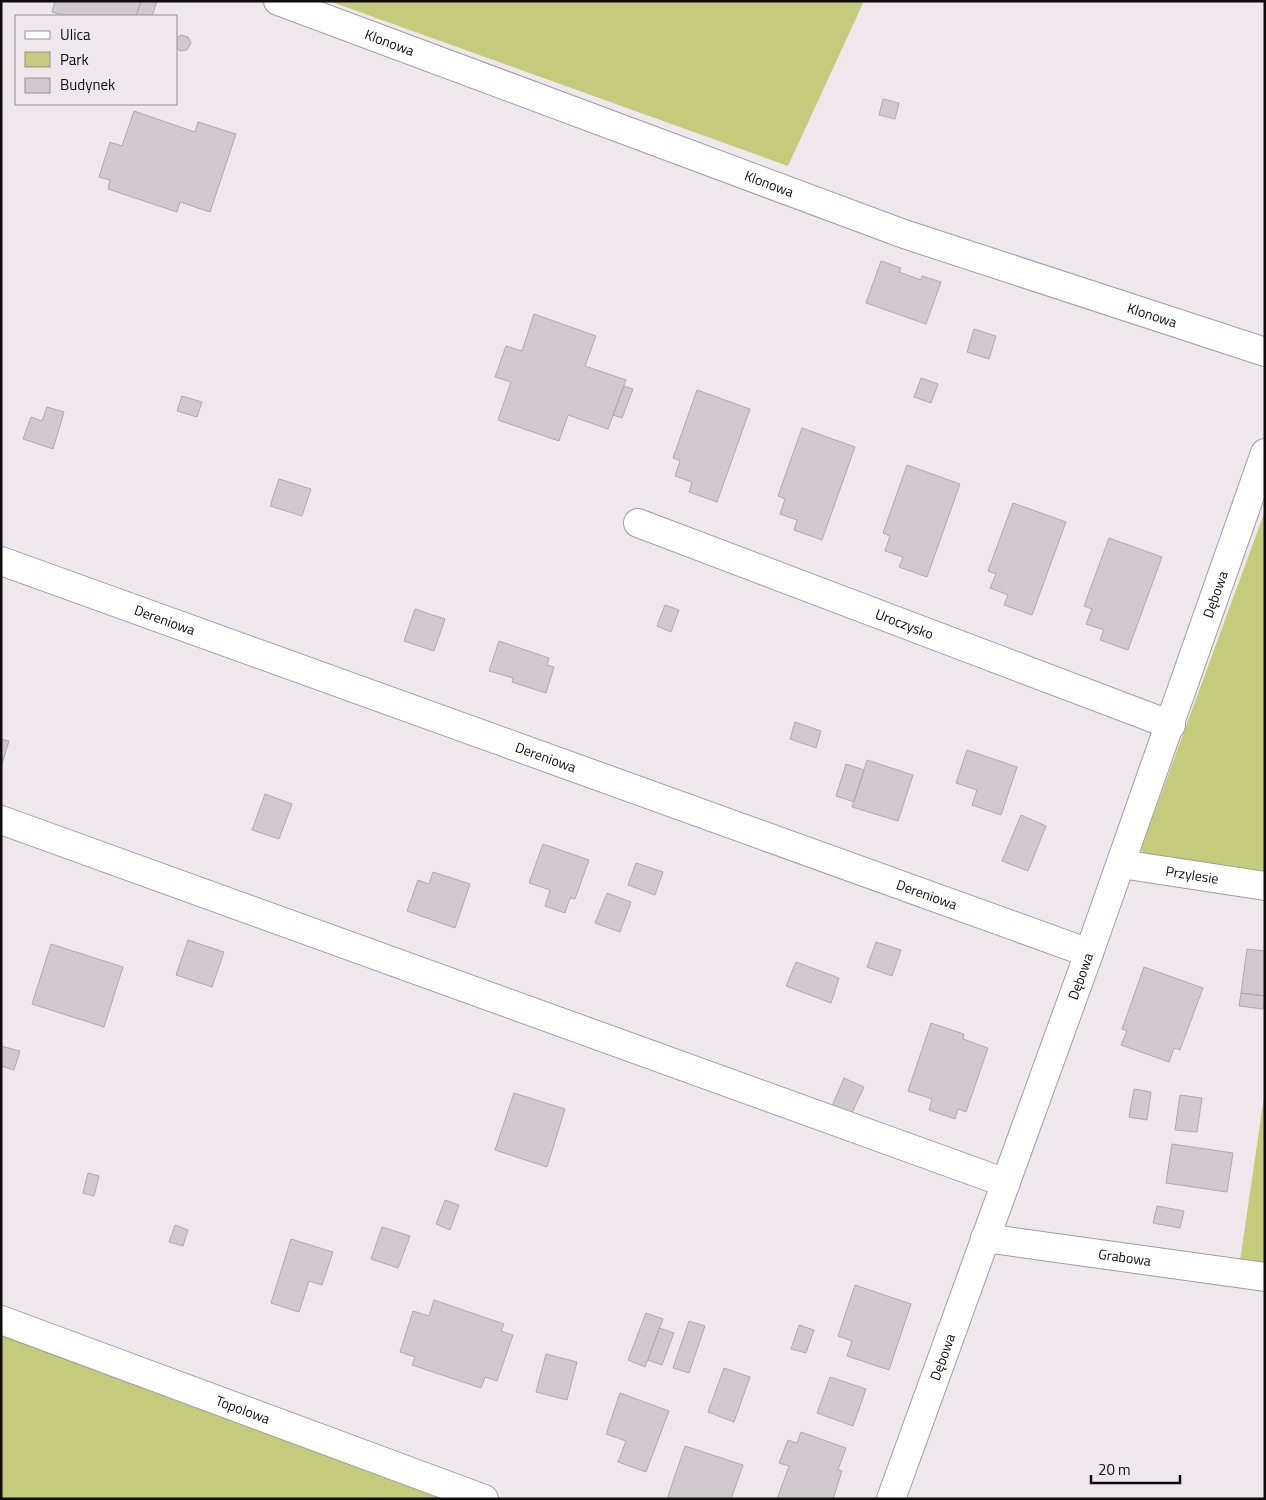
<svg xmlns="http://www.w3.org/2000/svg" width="1266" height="1500" viewBox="0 0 1266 1500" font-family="'Titillium Web',sans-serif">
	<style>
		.green { fill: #c4cb7a }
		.building { fill: #cfc9cd; stroke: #afa8ad }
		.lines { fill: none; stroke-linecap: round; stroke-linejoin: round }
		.minor-casing { stroke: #a29ca0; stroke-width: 30 }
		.minor { stroke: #fff; stroke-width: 28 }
		.labels { text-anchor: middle; stroke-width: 4; stroke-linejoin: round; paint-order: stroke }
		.street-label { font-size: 14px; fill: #0e0c0d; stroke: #eee8ec }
	</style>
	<rect width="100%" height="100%" fill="#eee8ec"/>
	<!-- green -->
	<path class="green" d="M329,1H864L788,166Z
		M1265,511V880L1146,862L1141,849Z
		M1265,1090V1264L1240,1261Z
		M1,1330L467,1499H1Z"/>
	<!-- building -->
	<path class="building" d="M55,1H141L136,16H66L52,12Z
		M141,1H157L152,16H136Z
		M181,35L188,37L191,43L187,50L180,51L176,48V38Z
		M883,99L899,103L895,119L879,115Z
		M134,111L195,132L198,122L236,134L210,212L180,202L177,212L108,189L110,180L99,177L110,142L122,146Z
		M881,261L901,268L899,272L921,280L922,276L941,282L926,324L866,303Z
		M534,314L596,336L585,366L626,380L608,429L568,415L559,441L498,420L511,382L495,377L506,346L522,351Z
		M974,329L996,336L989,359L967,352Z
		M921,378L938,384L931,403L914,397Z
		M624,386L633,389L622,418L613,415Z
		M697,390L750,409L717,502L689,492L692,482L675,476L680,461L673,458Z
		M182,396L202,402L197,417L177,411Z
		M47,407L64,412L53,449L23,439L31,417L42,421Z
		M802,428L855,447L822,540L794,530L797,520L780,514L785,499L778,496Z
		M907,465L960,484L927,577L899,567L903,557L885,551L890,536L883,533Z
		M279,479L311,489L302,516L270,506Z
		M1013,503L1066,522L1032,615L1004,605L1008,595L990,588L996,574L988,571Z
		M1109,538L1162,557L1128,650L1100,640L1104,630L1086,624L1092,609L1084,606Z
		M665,605L679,610L671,632L657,626Z
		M415,609L445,619L434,651L404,641Z
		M499,641L549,658L547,665L554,667L546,693L512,682L513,678L489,671Z
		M795,722L821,731L816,748L790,739Z
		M1,739L9,741L1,767Z
		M967,750L1017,767L1001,815L972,805L977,790L956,783Z
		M867,760L913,775L898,821L852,807Z
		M846,764L864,770L854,802L836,796Z
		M265,794L292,804L279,839L252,830Z
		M1021,815L1046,826L1028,871L1002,861Z
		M543,844L589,860L575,899L570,898L565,913L545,906L550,890L529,883Z
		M636,863L663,872L655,895L628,885Z
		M433,872L470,884L455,928L407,911L418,880L429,884Z
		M607,893L631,902L620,932L595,923Z
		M188,940L224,952L212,987L176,975Z
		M876,942L901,950L892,976L867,967Z
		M51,944L123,967L104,1027L32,1004Z
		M1247,949L1265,951V996L1241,993Z
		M796,962L839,978L831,1003L786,986Z
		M1144,967L1203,988L1180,1050L1174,1048L1169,1062L1121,1045L1127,1031L1122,1029Z
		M1241,993L1265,996L1263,1009L1239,1006Z
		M931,1023L964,1034L963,1039L988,1048L966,1112L958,1109L955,1119L929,1110L932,1099L908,1091Z
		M1,1046L20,1051L14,1070L1,1066Z
		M844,1078L864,1087L851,1115L832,1106Z
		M1134,1089L1151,1092L1147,1120L1129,1117Z
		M514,1093L565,1109L547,1167L495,1150Z
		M1180,1095L1202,1098L1197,1132L1175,1130Z
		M1172,1144L1233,1153L1227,1192L1166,1183Z
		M88,1173L99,1176L94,1196L83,1193Z
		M445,1200L459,1205L450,1230L436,1224Z
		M1157,1206L1184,1211L1180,1228L1153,1223Z
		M175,1225L188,1230L183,1246L169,1242Z
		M382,1227L410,1236L398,1268L371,1259Z
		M291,1239L333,1252L322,1285L309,1281L299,1312L271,1303Z
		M855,1285L911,1304L889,1370L847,1356L852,1341L838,1336Z
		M434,1300L504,1324L501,1331L513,1335L497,1381L485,1377L481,1388L412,1365L415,1357L400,1352L413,1311L429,1316Z
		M646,1313L663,1319L645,1367L628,1360Z
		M689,1321L705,1326L689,1373L673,1368Z
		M799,1325L814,1330L806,1353L791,1349Z
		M659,1328L674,1333L662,1365L648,1360Z
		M546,1354L577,1362L567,1400L536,1392Z
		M724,1368L750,1377L734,1422L708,1412Z
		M830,1377L866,1389L853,1426L817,1413Z
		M620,1393L669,1411L646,1472L618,1462L626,1441L606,1434Z
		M801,1432L846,1448L838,1470L842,1471L833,1499H777L789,1466L779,1463L788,1440L797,1443Z
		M685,1446L743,1465L731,1499H667Z"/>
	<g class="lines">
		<defs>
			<g id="minor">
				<path id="s1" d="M278,1L904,234L1265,352"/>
				<path id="s2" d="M638,523L1171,725"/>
				<path id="s3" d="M1,561L1089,953"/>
				<path d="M1,820L1006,1183"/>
				<path id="s4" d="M1121,864L1265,886"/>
				<path id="s5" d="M985,1238L1265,1277"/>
				<path id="s6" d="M1,1320L484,1499"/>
				<path id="s7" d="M891,1499L1089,953L1265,453"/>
			</g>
		</defs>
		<!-- minor casing -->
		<use href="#minor" class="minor-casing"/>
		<!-- minor -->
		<use href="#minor" class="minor"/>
	</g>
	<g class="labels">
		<!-- street labels -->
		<g class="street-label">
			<text dy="5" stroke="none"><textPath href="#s1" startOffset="119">Klonowa</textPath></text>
			<text dy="5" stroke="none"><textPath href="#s1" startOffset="524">Klonowa</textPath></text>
			<text dy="5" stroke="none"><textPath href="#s1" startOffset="929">Klonowa</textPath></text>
			<text dy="5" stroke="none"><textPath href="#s7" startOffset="961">Dębowa</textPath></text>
			<text dy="5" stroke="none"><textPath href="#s3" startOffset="174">Dereniowa</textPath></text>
			<text dy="5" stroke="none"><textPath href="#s2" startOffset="285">Uroczysko</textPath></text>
			<text dy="5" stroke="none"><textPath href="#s3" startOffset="579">Dereniowa</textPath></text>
			<text dy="5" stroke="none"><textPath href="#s4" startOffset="72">Przylesie</textPath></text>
			<text dy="5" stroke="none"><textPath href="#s3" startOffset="984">Dereniowa</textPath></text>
			<text dy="5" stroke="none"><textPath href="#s7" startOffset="556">Dębowa</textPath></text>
			<text dy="5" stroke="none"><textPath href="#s5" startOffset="141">Grabowa</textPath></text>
			<text dy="5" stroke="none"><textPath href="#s7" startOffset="151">Dębowa</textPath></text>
			<text dy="5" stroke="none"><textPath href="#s6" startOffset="258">Topolowa</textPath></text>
		</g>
	</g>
	<!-- border -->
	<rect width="1266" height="1500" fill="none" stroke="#0e0c0d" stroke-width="5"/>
	<!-- legend -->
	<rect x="15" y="15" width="162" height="90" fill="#eee8ec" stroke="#949093"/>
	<rect x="25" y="31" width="25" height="8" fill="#ffffff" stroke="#949093"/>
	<text x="60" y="40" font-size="15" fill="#0e0c0d">Ulica</text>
	<rect x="25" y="52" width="25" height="15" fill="#c4cb7a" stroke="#949093"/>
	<text x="60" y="65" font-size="15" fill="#0e0c0d">Park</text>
	<rect x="25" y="78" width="25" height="15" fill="#cfc9cd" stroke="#949093"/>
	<text x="60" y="90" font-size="15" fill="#0e0c0d">Budynek</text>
	<!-- scale -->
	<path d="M1091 1475v8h89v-8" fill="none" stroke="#0e0c0d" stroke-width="2.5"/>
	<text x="1098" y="1475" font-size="15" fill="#0e0c0d" stroke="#eee8ec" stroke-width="4" paint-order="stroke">20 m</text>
</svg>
